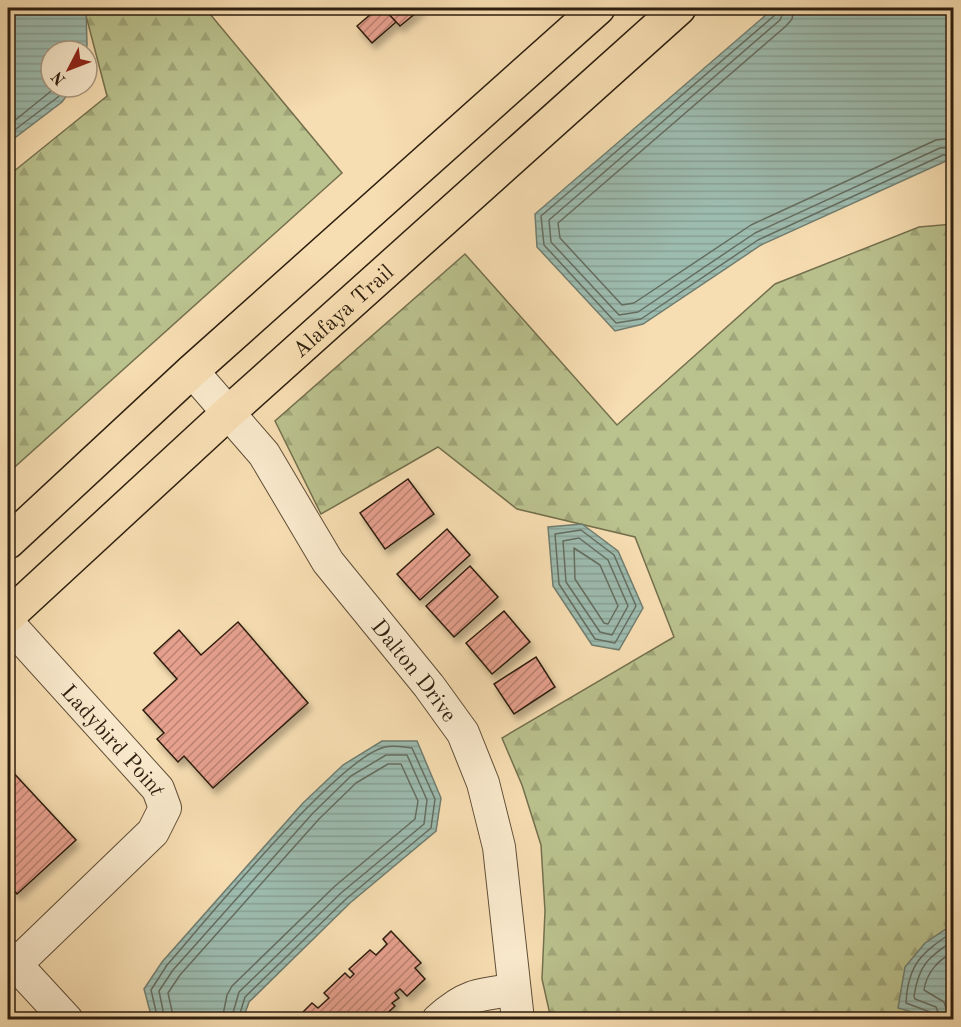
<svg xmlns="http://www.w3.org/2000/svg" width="961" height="1027" viewBox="0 0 961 1027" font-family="'Old Standard TT',serif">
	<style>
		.forest { fill: url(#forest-firs); stroke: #74704e; stroke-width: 1.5 }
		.water { fill: url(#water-rules); stroke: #707d70; stroke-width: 1.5 }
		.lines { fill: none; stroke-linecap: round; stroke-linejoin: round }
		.shore { stroke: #656d60; stroke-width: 1.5 }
		.building { fill: url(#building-hatch); stroke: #2d1e0f; stroke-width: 1.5; filter: url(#shadow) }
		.minor-casing { stroke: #604e38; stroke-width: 34 }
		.major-casing { stroke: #2d1e0f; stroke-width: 36 }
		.minor { stroke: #faeacd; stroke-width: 32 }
		.major { stroke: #f7deb2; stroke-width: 33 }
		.labels { text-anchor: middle; stroke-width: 4.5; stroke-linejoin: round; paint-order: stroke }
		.street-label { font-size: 22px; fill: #2d1e0f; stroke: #faeacd }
	</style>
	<defs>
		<pattern id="forest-firs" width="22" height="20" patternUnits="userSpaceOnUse" patternTransform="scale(1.5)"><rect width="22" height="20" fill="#bac28e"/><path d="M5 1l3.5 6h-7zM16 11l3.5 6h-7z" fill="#a0a679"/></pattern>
		<pattern id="water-rules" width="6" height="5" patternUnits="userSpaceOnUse" patternTransform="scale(1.5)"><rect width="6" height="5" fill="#9dbcb0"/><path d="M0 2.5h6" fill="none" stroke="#88a196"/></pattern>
		<pattern id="building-hatch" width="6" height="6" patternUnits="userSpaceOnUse" patternTransform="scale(1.5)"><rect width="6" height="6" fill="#e6a08e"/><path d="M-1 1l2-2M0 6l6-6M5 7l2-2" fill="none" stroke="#bb8272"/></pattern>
		<filter id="shadow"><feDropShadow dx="3.5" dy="6" stdDeviation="3" flood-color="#0004"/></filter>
	</defs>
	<rect width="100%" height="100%" fill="#f7deb2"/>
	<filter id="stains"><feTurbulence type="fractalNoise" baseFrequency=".00333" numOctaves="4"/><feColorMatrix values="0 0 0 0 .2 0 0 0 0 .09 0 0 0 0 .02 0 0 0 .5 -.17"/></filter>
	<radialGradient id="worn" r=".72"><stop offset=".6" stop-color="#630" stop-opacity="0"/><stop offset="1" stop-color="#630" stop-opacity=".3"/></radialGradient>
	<!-- forest -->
	<path class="forest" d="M84,8H205L342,173L8,473V176L107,96Z
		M953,224V1019H551L542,979L545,911L541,845L522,785L502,738L674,637L635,537L517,509L438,447L321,514L275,421L465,254L617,425L775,284L919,227Z"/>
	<!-- water -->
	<path class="water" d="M8,8H86L87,45L86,51H51V87H73L62,102L8,143Z
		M774,8H953V160L946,161L761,245L643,324L615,331L537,247L535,214Z
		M582,524L618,551L643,608L619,650L592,645L553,586L548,527Z
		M382,741H417L441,798L436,831L350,903L249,1002L243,1019H152L144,989L162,962L303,803L343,765Z
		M952,925L953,1019H936L898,1008L905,967L925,943Z"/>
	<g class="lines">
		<!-- shore -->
		<path class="shore" d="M777,8L775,15L541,216L544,245L616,323L641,319L758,240L943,155H954
			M785,8L780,20L549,220L551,242L619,315L638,312L755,233L940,148L954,147
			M794,8L792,19L786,26L558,223L560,238L622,305L634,303L751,225L936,140L954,138
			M8,126L56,87
			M8,135L58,97L66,87
			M581,530L614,555L636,606L615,643L595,639L559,584L555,534Z
			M579,538L608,560L628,606L612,635L600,632L566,582L563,541Z
			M574,548L600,565L618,606L608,624L604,623L575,579Z
			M158,1020L151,990L167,965C204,923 339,757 385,747C393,745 404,747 412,748L435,799L431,828L346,899L245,997L238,1020
			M165,1020L159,991L173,970L313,813L351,776L386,755H407L427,800L424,824L341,893L239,992L231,1020
			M174,1020L168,993L180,975L319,819L356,783L388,764H401L418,801L415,819L335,886L232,986L227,995L222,1020
			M933,1020L930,1012L906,1003C908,963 922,953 954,931
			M941,1020L936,1007L915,999L914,996C919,964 928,958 954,940
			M950,1020L944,1002L924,990C927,971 938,961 954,951"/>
	</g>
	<!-- building -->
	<path class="building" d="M378,8H383L396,22L372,43L357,26Z
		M383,8H422L400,26Z
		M408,479L434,514L385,549L360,513Z
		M447,529L470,555L420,600L397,574Z
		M470,566L498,597L454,637L426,606Z
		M504,611L530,642L492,674L466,643Z
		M238,622L308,703L213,788L184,756L178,762L157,739L164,733L143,710L177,679L154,653L179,630L201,655Z
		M536,657L555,687L514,714L494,684Z
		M8,767L76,840L17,894L8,884Z
		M391,931L421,963L415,968L425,979L407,996L400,989L395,993L399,998L392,1003L395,1006L380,1020H310L303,1012L312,1003L318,1008L329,998L324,993L345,973L350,978L354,974L349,969L370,950L376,955L387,944L383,939Z"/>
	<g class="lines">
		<defs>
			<g id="minor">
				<path id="s1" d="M192,371L264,454L328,562L429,686L463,733L483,783L499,847L518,1020"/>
				<path id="s2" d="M8,623L158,789L165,808L153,832L8,972"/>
				<path d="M8,956L67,1020"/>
				<path d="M438,1020C465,995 479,994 514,990"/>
			</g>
			<g id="major">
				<path d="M8,542L192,371L598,8"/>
				<path id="s3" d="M8,616L228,413L679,8"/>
			</g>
		</defs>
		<!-- minor casing -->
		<use href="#minor" class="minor-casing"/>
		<!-- major casing -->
		<use href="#major" class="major-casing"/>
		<!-- minor -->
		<use href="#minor" class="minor"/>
		<!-- major -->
		<use href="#major" class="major"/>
	</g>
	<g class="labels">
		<!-- street labels -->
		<g class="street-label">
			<text dy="8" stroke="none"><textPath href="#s3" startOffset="453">Alafaya Trail</textPath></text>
			<text dy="8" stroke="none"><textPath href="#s1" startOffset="374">Dalton Drive</textPath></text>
			<text dy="8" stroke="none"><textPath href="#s2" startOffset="158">Ladybird Point</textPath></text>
		</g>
	</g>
	<!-- margin -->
	<rect width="961" height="1027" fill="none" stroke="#f7deb2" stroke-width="30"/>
	<rect x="9" y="9" width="943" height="1009" fill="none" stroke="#2d1e0f" stroke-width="3"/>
	<rect x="15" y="15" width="931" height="997" fill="none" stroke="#2d1e0f" stroke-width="1.5"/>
	<!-- north arrow -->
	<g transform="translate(69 69) rotate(228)"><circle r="28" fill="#faeacd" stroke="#a89881" stroke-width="1.5"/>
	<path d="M0-4.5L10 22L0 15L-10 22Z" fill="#8f2418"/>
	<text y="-9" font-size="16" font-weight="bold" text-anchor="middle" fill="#2d1e0f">N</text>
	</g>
	<rect width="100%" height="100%" filter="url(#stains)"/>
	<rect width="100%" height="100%" fill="url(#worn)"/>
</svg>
